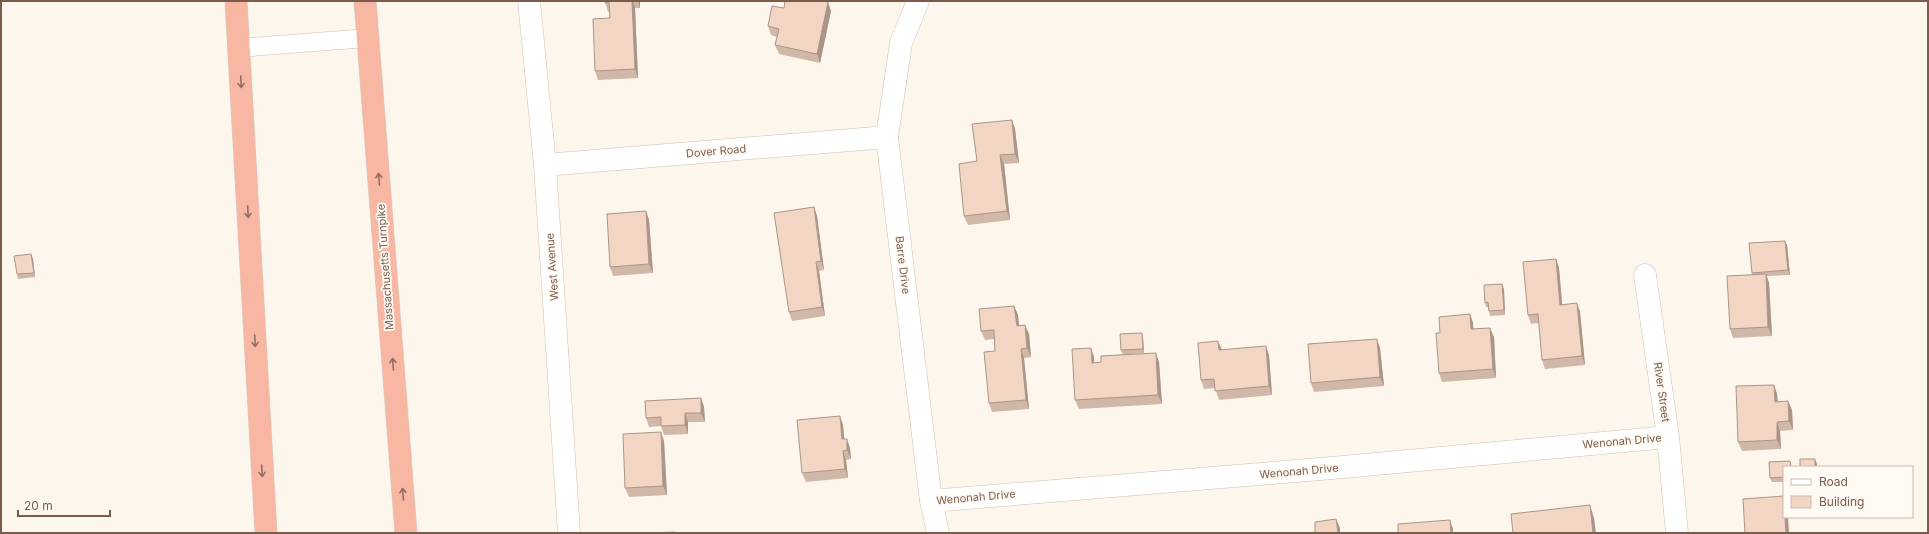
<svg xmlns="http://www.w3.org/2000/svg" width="1929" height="534" viewBox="0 0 1929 534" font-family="Inter,sans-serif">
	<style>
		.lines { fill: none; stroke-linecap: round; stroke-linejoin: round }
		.lane-casing { stroke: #d1beb0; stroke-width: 19 }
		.street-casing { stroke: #d1beb0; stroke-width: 23 }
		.secondary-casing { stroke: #d6c0b0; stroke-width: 23 }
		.highway-casing { stroke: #dad1cd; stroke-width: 23 }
		.lane { stroke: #fff; stroke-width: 18 }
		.street { stroke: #fff; stroke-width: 22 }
		.secondary { stroke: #fff; stroke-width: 22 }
		.highway { stroke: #f7b7a3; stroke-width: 22 }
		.wall { fill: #d1b7a8 }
		.shaded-wall { fill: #aa9588 }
		.building { fill: #f3d5c3; stroke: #aa9588 }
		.oneway { stroke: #936e5e }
		.labels { text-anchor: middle; stroke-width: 3.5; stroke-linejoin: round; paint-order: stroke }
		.street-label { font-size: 11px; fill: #7a5c4d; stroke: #fffaf3 }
	</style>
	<rect width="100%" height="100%" fill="#fdf6ec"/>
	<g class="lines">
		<defs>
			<path id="lane" d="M239,48L368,38"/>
			<path id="street" d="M918,1L901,43L887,137L931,501L938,533
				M545,165L887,137
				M1645,275L1668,437L1677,533
				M931,501L1332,468L1668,437"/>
			<path id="secondary" d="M529,1L545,165L569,533"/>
			<path id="highway" d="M236,1L266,533
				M365,1L406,533"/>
		</defs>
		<!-- lane casing -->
		<use href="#lane" class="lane-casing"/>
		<!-- street casing -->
		<use href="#street" class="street-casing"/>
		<!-- secondary casing -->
		<use href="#secondary" class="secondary-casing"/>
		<!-- highway casing -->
		<use href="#highway" class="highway-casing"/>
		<!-- lane -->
		<use href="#lane" class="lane"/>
		<!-- street -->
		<use href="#street" class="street"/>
		<!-- secondary -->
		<use href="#secondary" class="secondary"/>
		<!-- highway -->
		<use href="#highway" class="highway"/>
	</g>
	<!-- wall -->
	<path class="wall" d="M605,1H640V8H635L638,78L598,80L595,71L610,18L609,12H608Z
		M784,8L831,11L820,63L779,54L775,45L777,37L771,35L768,26Z
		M1012,120L1015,129L1019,163L1004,164L1010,220L968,225L964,216L977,161Z
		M814,207L817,216L824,270L819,271L825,316L792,321L789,312Z
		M646,211L649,220L653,273L613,276L610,267Z
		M1787,245L1790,275L1767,276L1769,283L1772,336L1733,338L1730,329L1753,275L1752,273Z
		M31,254L33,259L35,277L18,279L17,274Z
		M1556,259L1559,268L1562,305L1577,303L1580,312L1585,365L1545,369L1542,360L1539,323L1531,324L1528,315Z
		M1504,289L1505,315L1490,316L1489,311L1488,307H1486L1485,303Z
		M1014,306L1018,315L1019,326L1029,334L1031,357L1024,358L1029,409L992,412L989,403L995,351L994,339L985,340L981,331Z
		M1470,314L1473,323V329L1494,337L1496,378L1442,382L1439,373L1440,333Z
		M1143,337L1144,353L1123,355L1121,350Z
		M1380,348L1384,386L1314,392L1311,383Z
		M1222,350L1269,355L1272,395L1219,400L1215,388L1204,389L1201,380Z
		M1094,357V362H1159L1162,404L1079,409L1075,400Z
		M1774,385L1777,394L1778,402L1788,401L1792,410L1793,430L1780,431L1781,449L1742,451L1738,442Z
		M701,398L704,407L705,422H688V434L664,435L661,426L649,427L646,418Z
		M843,425L844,439L850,448L851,459L846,460L848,478L806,482L802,473Z
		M664,441L667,495L629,497L625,488Z
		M1790,461L1792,467H1784V482H1772L1770,478L1769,462Z"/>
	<!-- shaded-wall -->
	<path class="shaded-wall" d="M632,1H633L635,8L638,78L635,69Z
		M638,1H640V8Z
		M828,2L831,11L820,63L817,54Z
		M1012,120L1015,129L1019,163L1015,154Z
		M1000,155L1004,164L1010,220L1007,211Z
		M814,207L817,216L824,270L821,261Z
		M646,211L649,220L653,273L649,264Z
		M1785,241L1787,245L1790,275L1788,270Z
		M31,254L33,259L35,277L34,273Z
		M1556,259L1559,268L1563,314L1560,305Z
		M816,262L819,271L825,316L822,307Z
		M1766,274L1769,283L1772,336L1768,327Z
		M1502,284L1504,289L1505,315L1504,310Z
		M1577,303L1580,312L1585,365L1582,356Z
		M1014,306L1018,315L1020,335L1017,326Z
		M1470,314L1473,323L1474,338L1471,329Z
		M1025,325L1029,334L1031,357L1027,348Z
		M1490,328L1494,337L1496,378L1493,369Z
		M1142,333L1143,337L1144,353L1143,349Z
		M1377,339L1380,348L1384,386L1380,377Z
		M1218,341L1222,350H1219Z
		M1266,346L1269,355L1272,395L1269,386Z
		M1091,348L1094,357L1095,372L1092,363Z
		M1021,349L1024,358L1029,409L1026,400Z
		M1156,353L1159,362L1162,404L1158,395Z
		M1774,385L1777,394L1778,411L1775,402Z
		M701,398L704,407L705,422L701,413Z
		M1788,401L1792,410L1793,430L1789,421Z
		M685,413L688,422V434L685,425Z
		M840,416L843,425L845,448L842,439Z
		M1777,422L1780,431L1781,449L1777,440Z
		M661,432L664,441L667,495L663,486Z
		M847,439L850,448L851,459L847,450Z
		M843,451L846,460L848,478L845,469Z
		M1815,459L1817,464V467H1815Z
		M1590,505L1594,518L1596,533H1593Z
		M1785,517H1788L1789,533H1786Z
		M1336,519L1340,528V533H1338Z
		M1450,520L1453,529V533H1451Z"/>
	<!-- building -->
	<path class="building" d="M605,1H632L635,69L595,71L593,19L610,18L609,2L605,3Z
		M785,1H824L828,2L817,54L775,45L779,29L768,26L772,6L784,8Z
		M1012,120L1015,154L1000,155L1007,211L964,216L959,164L977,161L972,124Z
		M814,207L821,261L816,262L822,307L789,312L774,213Z
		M646,211L649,264L610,267L607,214Z
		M1785,241L1788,270L1752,273L1749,243Z
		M31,254L34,273L17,274L14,256Z
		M1556,259L1560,305L1577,303L1582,356L1542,360L1538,314L1528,315L1523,262Z
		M1766,274L1768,327L1730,329L1727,276Z
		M1502,284L1504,310L1489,311L1488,302L1485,303L1484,285Z
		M1014,306L1017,326L1025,325L1027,348L1021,349L1026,400L989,403L984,352L995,351L994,330L981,331L979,309Z
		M1470,314L1471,329L1490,328L1493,369L1439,373L1436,333H1440L1439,317Z
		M1142,333L1143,349L1121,350L1120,334Z
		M1377,339L1380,377L1311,383L1308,344Z
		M1218,341L1219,350L1266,346L1269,386L1215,391L1214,379L1201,380L1198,343Z
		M1091,348L1092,363L1101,362V356L1156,353L1158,395L1075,400L1072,349Z
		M1774,385L1775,402L1788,401L1789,421L1777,422V440L1738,442L1736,386Z
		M701,398V413H685V425L661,426V417L646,418L645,401Z
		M840,416L842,439H847V450L843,451L845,469L802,473L797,420Z
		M661,432L663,486L625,488L623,434Z
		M1800,459H1815V467H1800Z
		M1790,461L1791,467H1784V477L1770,478L1769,462Z
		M1784,496V517H1785L1786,533H1745L1743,499Z
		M1590,505L1593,533H1513L1511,514Z
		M1336,519L1338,533H1308L1315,532V522Z
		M1450,520L1451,533H1398V524Z
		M675,532V533H647Z"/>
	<!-- one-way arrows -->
	<defs><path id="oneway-shaft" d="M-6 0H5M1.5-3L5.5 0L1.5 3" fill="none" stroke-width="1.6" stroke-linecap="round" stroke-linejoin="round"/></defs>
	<g class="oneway">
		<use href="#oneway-shaft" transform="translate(241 82) rotate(87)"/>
		<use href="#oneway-shaft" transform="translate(379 179) rotate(-94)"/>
		<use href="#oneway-shaft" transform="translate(248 212) rotate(87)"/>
		<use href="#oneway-shaft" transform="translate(255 341) rotate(87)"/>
		<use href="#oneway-shaft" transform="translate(393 364) rotate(-94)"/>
		<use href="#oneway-shaft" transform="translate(262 471) rotate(87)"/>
		<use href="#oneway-shaft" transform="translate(403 494) rotate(-94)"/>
	</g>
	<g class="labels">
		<!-- street labels -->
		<g class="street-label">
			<text transform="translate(716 151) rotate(-5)" y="4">Dover Road</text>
			<text transform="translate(903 265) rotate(83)" y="4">Barre Drive</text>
			<text transform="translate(385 267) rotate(-94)" y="4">Massachusetts Turnpike</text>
			<text transform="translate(552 267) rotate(-94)" y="4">West Avenue</text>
			<text transform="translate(1662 392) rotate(82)" y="4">River Street</text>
			<text transform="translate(1622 441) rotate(-5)" y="4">Wenonah Drive</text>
			<text transform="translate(1299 471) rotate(-5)" y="4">Wenonah Drive</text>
			<text transform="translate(976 497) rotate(-5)" y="4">Wenonah Drive</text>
		</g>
	</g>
	<!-- border -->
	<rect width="1929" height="534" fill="none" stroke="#7a5c4d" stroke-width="4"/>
	<!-- legend -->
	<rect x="1783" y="466" width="130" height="52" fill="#fffaf3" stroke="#cabbb1"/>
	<rect x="1791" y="479" width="20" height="6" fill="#ffffff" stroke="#cabbb1"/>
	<text x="1819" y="486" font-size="12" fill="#7a5c4d">Road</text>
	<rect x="1791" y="496" width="20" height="12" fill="#f3d5c3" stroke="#cabbb1"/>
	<text x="1819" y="506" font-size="12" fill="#7a5c4d">Building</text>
	<!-- scale -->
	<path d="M18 510v6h92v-6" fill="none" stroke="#7a5c4d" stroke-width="2"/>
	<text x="24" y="510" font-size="12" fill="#7a5c4d" stroke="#fffaf3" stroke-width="3" paint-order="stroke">20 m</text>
</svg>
